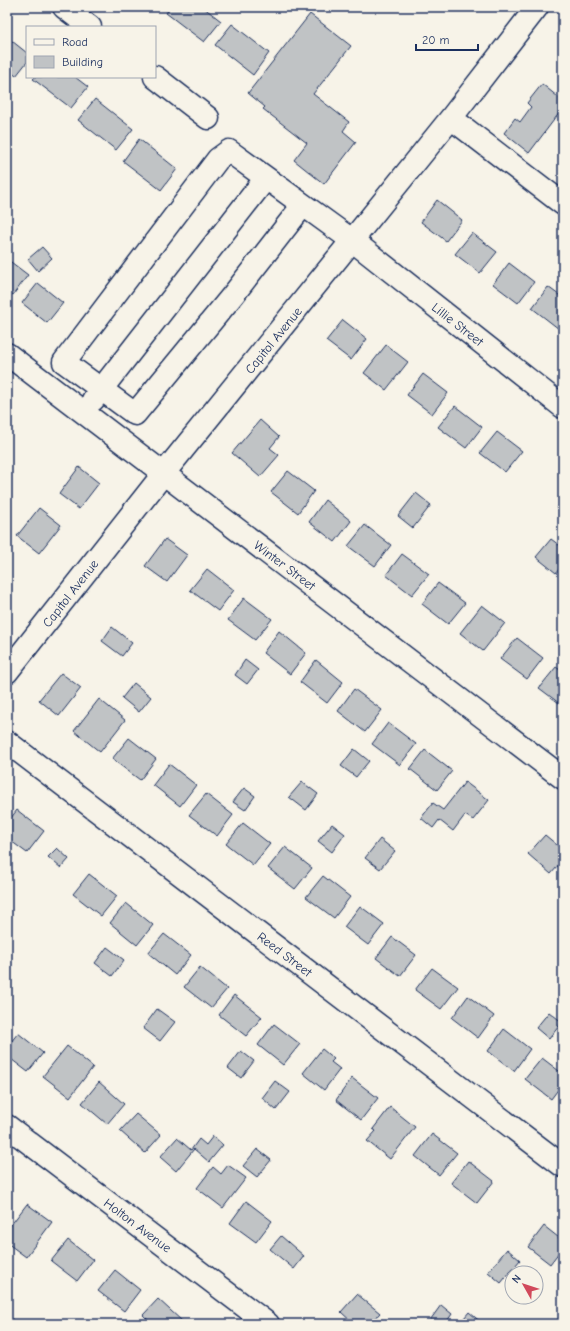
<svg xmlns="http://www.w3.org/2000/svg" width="570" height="1331" viewBox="0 0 570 1331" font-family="'Comic Neue',sans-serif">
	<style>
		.building { fill: #c0c3c5; stroke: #1b2f5e }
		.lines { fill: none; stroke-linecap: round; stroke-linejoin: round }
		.minor-casing { stroke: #1b2f5e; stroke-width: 25 }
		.minor { stroke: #f7f3e8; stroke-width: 22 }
		.labels { text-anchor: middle; stroke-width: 3.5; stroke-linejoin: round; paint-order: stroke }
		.street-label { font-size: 13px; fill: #1b2f5e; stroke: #f7f3e8 }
	</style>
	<rect width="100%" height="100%" fill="#f7f3e8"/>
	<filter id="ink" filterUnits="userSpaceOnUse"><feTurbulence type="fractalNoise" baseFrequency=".025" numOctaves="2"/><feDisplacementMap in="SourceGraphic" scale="8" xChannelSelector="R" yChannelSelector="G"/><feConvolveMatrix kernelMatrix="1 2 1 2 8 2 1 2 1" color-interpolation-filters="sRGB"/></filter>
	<g filter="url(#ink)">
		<!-- building -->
		<path class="building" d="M171,7H203L221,21L204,42L166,13Z
			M310,14L351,46L313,94L349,122L343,131L356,142L324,184L294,160L307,143L263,109L265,107L248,93Z
			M232,24L269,53L253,75L215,45Z
			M7,37L27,53V62L16,76L7,69Z
			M35,77H75L88,87L71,108L33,79Z
			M542,84L563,101V108L529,153L504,133L515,118L520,122L531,107L527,103Z
			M95,99L133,129L116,150L78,120Z
			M139,139L177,169L161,190L123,161Z
			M437,200L462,220L446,241L421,222Z
			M472,233L497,252L480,273L455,254Z
			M42,247L52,258L38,271L28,259Z
			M7,259L28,275L13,295L7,291Z
			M509,263L534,282L518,303L493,284Z
			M38,283L63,303L47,323L22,303Z
			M548,287L563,298V324L559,329L532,308Z
			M343,320L367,339L351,360L326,341Z
			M386,345L408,362L386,390L364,373Z
			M423,374L448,393L432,414L407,395Z
			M455,406L482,427L466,448L438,427Z
			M260,420L279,437L270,448L279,455L260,477L232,453Z
			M497,432L522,451L505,472L480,453Z
			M79,467L99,483L79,509L59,494Z
			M288,471L314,491L298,513L271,492Z
			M416,493L431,505L413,528L398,516Z
			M325,500L351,521L335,542L309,522Z
			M563,500V513L557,508Z
			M39,508L61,525L39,553L17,536Z
			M365,525L391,545L375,566L348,546Z
			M165,539L187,555L167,582L145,566Z
			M551,539L563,548V564L556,573L536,557Z
			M402,554L429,574L412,595L386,575Z
			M207,569L234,590L218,611L190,590Z
			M438,583L465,603L448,624L422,604Z
			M244,598L272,619L255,640L228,620Z
			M482,605L505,623L483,651L460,633Z
			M112,627L132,643L122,656L102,641Z
			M279,631L306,653L290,674L263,653Z
			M517,638L543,658L527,679L500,659Z
			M245,660L258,670L247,684L235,675Z
			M316,660L343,682L327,703L300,682Z
			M556,667L563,672V706L539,688Z
			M61,673L81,688L59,716L39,700Z
			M134,683L151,697L139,712L122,698Z
			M354,689L382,710L365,732L338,711Z
			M99,699L125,720L100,752L74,731Z
			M388,723L416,744L400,765L372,744Z
			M129,738L156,759L140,780L112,759Z
			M354,749L369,761L356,777L341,766Z
			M425,750L452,771L437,790L410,769Z
			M169,764L196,785L180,806L153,785Z
			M302,782L318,794L306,810L289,797Z
			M465,782L489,800L473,820L465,815L453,831L439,820L433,828L421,818L433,803L443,810Z
			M244,788L255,796L245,810L233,802Z
			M206,794L233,815L217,836L189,815Z
			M17,810L44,831L27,853L7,838V823Z
			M243,823L270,844L253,865L226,844Z
			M332,824L345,834L332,852L318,841Z
			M545,835L563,850V860L551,874L528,854Z
			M380,839L395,851L380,869L365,858Z
			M285,847L312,868L295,889L268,868Z
			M57,848L69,859L61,868L48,857Z
			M89,874L117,896L101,916L73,894Z
			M323,876L350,897L334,918L306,897Z
			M126,903L153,925L137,945L110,923Z
			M360,906L384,924L368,945L344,927Z
			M164,934L191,955L175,975L148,953Z
			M392,937L416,955L400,976L376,958Z
			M107,947L124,960L112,976L95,963Z
			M200,967L227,989L211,1008L184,987Z
			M432,968L458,987L441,1009L415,990Z
			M234,995L262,1017L246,1036L219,1015Z
			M468,996L494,1016L478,1038L452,1018Z
			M157,1009L175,1022L160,1041L143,1028Z
			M549,1012L562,1022L549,1039L536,1028Z
			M274,1024L300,1044L283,1065L258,1045Z
			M504,1029L530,1049L514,1071L488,1051Z
			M18,1033L43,1053L28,1072L7,1056V1047Z
			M67,1046L93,1067L70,1097L43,1076Z
			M322,1049L334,1059L331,1062L340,1069L324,1090L303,1073Z
			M241,1051L254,1061L241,1078L228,1068Z
			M542,1058L563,1074V1083L551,1099L525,1079Z
			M352,1078L378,1098L361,1120L336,1100Z
			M275,1081L290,1092L276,1110L262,1098Z
			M99,1082L124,1104L107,1124L82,1103Z
			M390,1107L415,1127L390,1159L367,1141L376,1131L373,1129Z
			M136,1114L161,1135L145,1153L120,1131Z
			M432,1134L457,1153L439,1175L415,1156Z
			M213,1136L223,1145L209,1162L194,1149L176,1171L160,1157L177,1138L191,1150L199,1139L206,1145Z
			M257,1149L271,1160L257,1177L243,1166Z
			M468,1161L494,1181L477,1203L451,1183Z
			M228,1165L246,1178L223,1208L197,1188L213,1167L221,1174Z
			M246,1201L272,1221L256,1242L230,1223Z
			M27,1204L52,1222L26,1257L7,1243V1230Z
			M544,1226L563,1241V1247L550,1264L528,1247Z
			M281,1236L304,1256L294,1269L270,1249Z
			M68,1240L93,1260L77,1281L51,1261Z
			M507,1249L520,1260L501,1283L488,1272Z
			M115,1270L140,1290L124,1311L98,1291Z
			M357,1294L380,1313L370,1324H354L341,1312Z
			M158,1299L182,1321L179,1324H152L143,1315Z
			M441,1305L452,1314L445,1324H429L428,1323Z
			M469,1312L483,1324H459Z"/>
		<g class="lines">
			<defs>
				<path id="minor" d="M64,7L90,27
					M155,77L208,118
					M451,118L563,204
					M303,205L233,295L135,414L64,362L218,159L229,151L353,241L563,407
					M7,354L563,778
					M93,400L266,178
					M7,672L164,473L451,118L537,7
					M7,742L563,1166
					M7,1126L268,1324"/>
			</defs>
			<!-- minor casing -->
			<use href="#minor" class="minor-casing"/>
			<!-- minor -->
			<use href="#minor" class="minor"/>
		</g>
	</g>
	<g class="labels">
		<!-- street labels -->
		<g class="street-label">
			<text transform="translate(458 324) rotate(38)" y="5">Lillie Street</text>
			<text transform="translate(273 340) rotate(-51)" y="5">Capitol Avenue</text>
			<text transform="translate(285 565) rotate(37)" y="5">Winter Street</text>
			<text transform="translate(70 593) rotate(-52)" y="5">Capitol Avenue</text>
			<text transform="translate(285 954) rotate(37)" y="5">Reed Street</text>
			<text transform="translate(138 1225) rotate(37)" y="5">Holton Avenue</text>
		</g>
	</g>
	<!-- margin -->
	<rect width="570" height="1331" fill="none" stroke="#f7f3e8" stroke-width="24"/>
	<rect x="12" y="12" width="546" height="1307" fill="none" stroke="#1b2f5e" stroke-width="1.5" filter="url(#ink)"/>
	<!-- legend -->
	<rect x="26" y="26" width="130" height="52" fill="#f7f3e8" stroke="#9fa5b1"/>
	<rect x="34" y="39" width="20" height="6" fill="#f7f3e8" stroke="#9fa5b1"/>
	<text x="62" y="46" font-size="12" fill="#1b2f5e">Road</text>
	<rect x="34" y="56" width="20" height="12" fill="#c0c3c5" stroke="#9fa5b1"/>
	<text x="62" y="66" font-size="12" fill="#1b2f5e">Building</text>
	<!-- north arrow -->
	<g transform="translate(524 1285) rotate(309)"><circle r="19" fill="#f7f3e8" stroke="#9fa5b1"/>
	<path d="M0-3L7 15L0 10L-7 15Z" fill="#d1495b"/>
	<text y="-6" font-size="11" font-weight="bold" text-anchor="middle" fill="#1b2f5e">N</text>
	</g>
	<!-- scale -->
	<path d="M416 44v6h62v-6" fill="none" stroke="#1b2f5e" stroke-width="2"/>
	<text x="422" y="44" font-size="12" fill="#1b2f5e" stroke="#f7f3e8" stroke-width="3" paint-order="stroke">20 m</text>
</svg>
